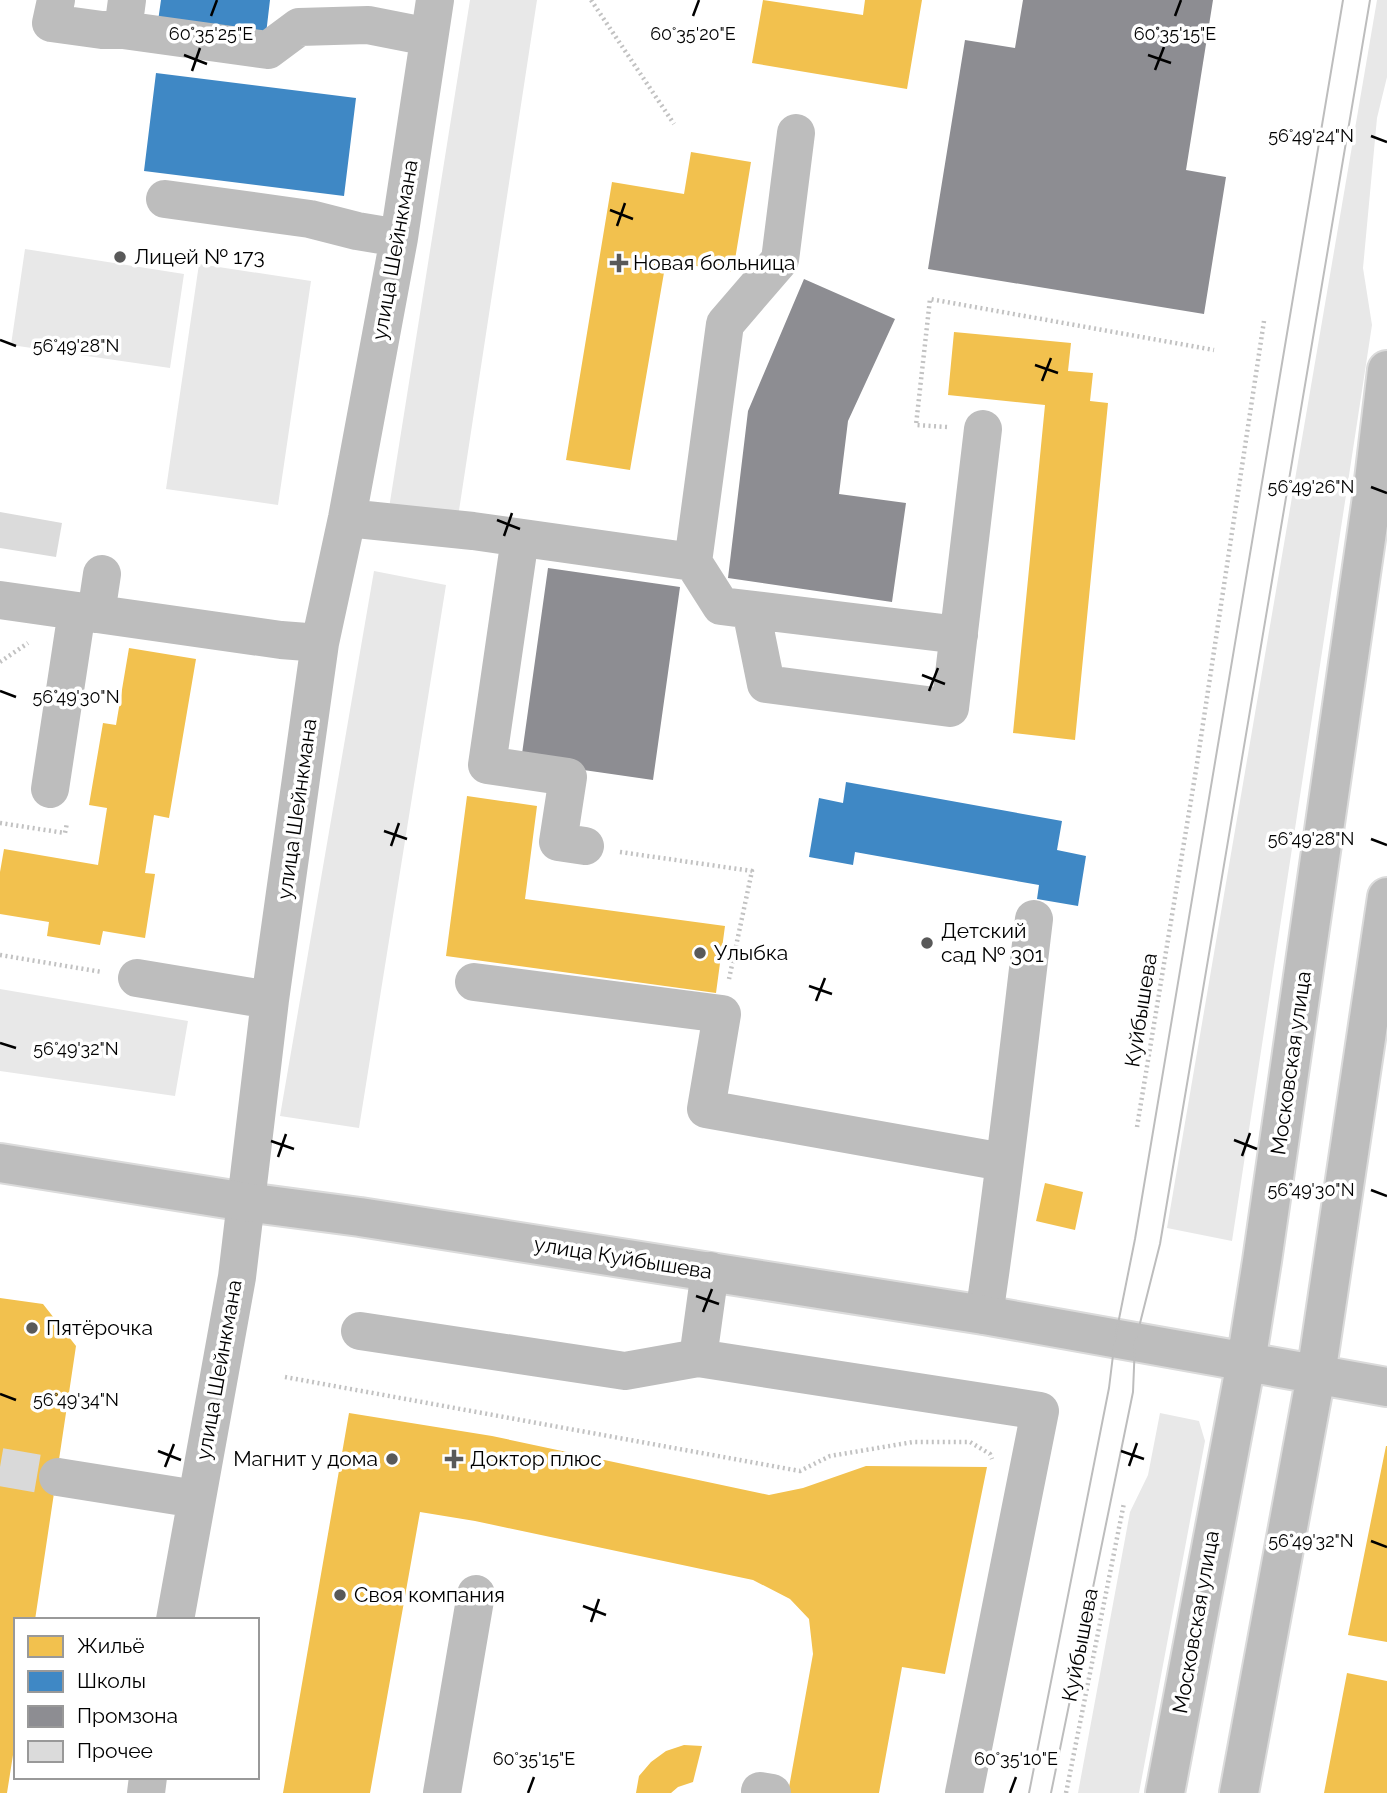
<svg xmlns="http://www.w3.org/2000/svg" width="1387" height="1793" viewBox="0 0 1387 1793" font-family="Raleway,sans-serif">
	<style>
		.green { fill: #e8e8e8 }
		.homes { fill: #f2c14e }
		.schools { fill: #3f88c5 }
		.industry { fill: #8d8d92 }
		.building { fill: #dbdbdb }
		.lines { fill: none; stroke-linecap: round; stroke-linejoin: round }
		.minor-tunnel { stroke: #d9d9d9; stroke-width: 38; stroke-dasharray: 38 19; stroke-linecap: butt }
		.major-casing { stroke: #dbdbdb; stroke-width: 42 }
		.path { stroke: #c2c2c2; stroke-width: 4.5; stroke-dasharray: 2 3.5; stroke-linecap: butt }
		.minor { stroke: #bdbdbd; stroke-width: 38 }
		.major { stroke: #bdbdbd; stroke-width: 38 }
		.tram { stroke: #bdbdbd; stroke-width: 2 }
		.ticks { fill: none; stroke: #000; stroke-width: 2.5 }
		.poi-dot { fill: #595959; stroke: #fff; stroke-width: 2.5 }
		.labels { text-anchor: middle; stroke-width: 7; stroke-linejoin: round; paint-order: stroke }
		.street-label { font-size: 21px; fill: #000; stroke: #fff }
		.poi-label { font-size: 21px; fill: #000; stroke: #fff; text-anchor: start }
		.ticks-label { font-size: 18px; text-anchor: middle; fill: #000; stroke: #fff; stroke-width: 7; stroke-linejoin: round; paint-order: stroke }
	</style>
	<rect width="100%" height="100%" fill="#fff"/>
	<!-- green -->
	<path class="green" d="M470,0H537L458,517L389,508Z
		M1377,0H1387V77L1377,118L1363,268L1372,325L1232,1241L1167,1228Z
		M25,249L184,274L170,368L11,345Z
		M199,264L311,281L278,505L166,489Z
		M374,571L446,585L359,1128L280,1116Z
		M0,989L188,1021L175,1096L0,1071Z
		M1160,1413L1199,1421L1205,1441L1139,1793H1078L1130,1512L1148,1475Z"/>
	<!-- homes -->
	<path class="homes" d="M763,0L863,15L865,0H922L907,89L752,63Z
		M691,152L751,162L733,272L666,261L630,470L566,460L612,182L684,194Z
		M954,332L1071,343L1068,371L1093,373L1090,401L1108,403L1075,740L1013,733L1045,405L948,395Z
		M129,648L196,659L169,818L154,815L145,873L155,874L145,938L103,931L100,945L47,936L49,922L0,914V872L4,849L98,865L107,808L89,805L103,723L116,725Z
		M467,796L537,806L525,899L725,926L716,993L446,956Z
		M1045,1183L1083,1192L1075,1230L1036,1221Z
		M0,1298L43,1304L76,1346L35,1620H16V1736L7,1793H0Z
		M349,1413L492,1436L769,1495L803,1488L866,1466L987,1467L945,1674L902,1667L879,1793H788L813,1654L809,1619L790,1599L753,1580L475,1521L420,1512L370,1793H283Z
		M1386,1446H1387V1642L1348,1635Z
		M1347,1673L1387,1681V1793H1324Z
		M684,1745L702,1746L693,1782L678,1787L671,1793H636L639,1776L651,1762L666,1751Z"/>
	<!-- schools -->
	<path class="schools" d="M161,0H270L266,34L158,21Z
		M156,73L356,98L344,196L144,171Z
		M846,782L1062,821L1057,850L1086,856L1078,906L1037,899L1039,885L855,852L853,865L809,857L819,798L843,803Z"/>
	<!-- industry -->
	<path class="industry" d="M1023,0H1213L1186,170L1226,177L1204,314L928,269L965,40L1015,48Z
		M804,279L895,319L848,421L839,494L906,503L892,602L728,578L748,411Z
		M548,568L680,587L653,780L521,761Z"/>
	<!-- building -->
	<path class="building" d="M0,512L62,523L56,557L0,548Z"/>
	<g class="lines">
		<!-- minor-tunnel -->
		<path class="minor-tunnel" d="M0,1467L58,1477"/>
		<defs>
			<path id="major" d="M0,1163L246,1202L360,1217L984,1315L1387,1387
				M1165,1793L1246,1362L1262,1261L1372,497L1387,370
				M1239,1793L1316,1375L1387,897"/>
		</defs>
		<!-- major casing -->
		<use href="#major" class="major-casing"/>
		<!-- path -->
		<path class="path" d="M591,0L674,124
			M947,427L916,425L930,299L1214,350
			M0,662L28,643
			M0,823L65,833L67,823
			M620,852L752,871L729,979
			M0,955L102,972
			M1137,1127L1196,770L1264,321
			M285,1377L800,1471L830,1456L913,1442H970L990,1454L992,1459
			M1066,1793L1124,1503"/>
		<!-- minor -->
		<path class="minor" d="M56,0L51,23L102,30H123
			M127,0L123,30L268,50L299,27L368,25L429,37
			M165,199L310,219L357,231L399,238
			M347,518L473,531L693,562L721,606L959,635
			M520,538L487,765L568,777L558,842L585,846
			M693,562L725,324L780,260L796,133
			M0,600L281,640L320,643
			M751,610L766,684L950,708L983,429
			M96,614L102,574
			M50,789L77,611
			M137,978L270,1000
			M474,982L722,1014L706,1109L1003,1162
			M984,1315C1004,1184 1018,1051 1034,919
			M360,1331L625,1371L698,1358L1040,1411L964,1793
			M698,1358L710,1271
			M58,1477L196,1499
			M175,1620L237,1277L270,1000L320,643L347,518L399,238L435,0
			M760,1791L772,1793
			M146,1793L148,1777
			M442,1793L476,1594"/>
		<!-- major -->
		<use href="#major" class="major"/>
		<!-- tram -->
		<path class="tram" d="M1029,1793L1109,1388L1115,1339L1135,1239L1343,0
			M1051,1793L1133,1392L1135,1343L1160,1244L1370,0"/>
	</g>
	<!-- ticks -->
	<path class="ticks" d="M211,16L217,0M693,16L699,0M1175,16L1181,0M184,55L207,64M1148,55L1171,63M1155,70L1164,47M192,71L200,48M1371,136L1387,142M610,210L633,219M617,226L625,203M0,340L16,346M1035,365L1058,373M1042,381L1051,358M1371,487L1387,493M497,520L520,529M504,536L512,513M922,675L945,684M0,691L16,697M929,691L938,668M384,831L407,839M1371,839L1387,845M391,846L399,823M809,986L832,994M816,1001L825,978M0,1043L16,1048M1234,1140L1257,1149M271,1141L294,1149M1242,1156L1250,1133M278,1157L286,1134M1371,1190L1387,1196M696,1296L719,1304M703,1312L712,1289M0,1394L16,1400M158,1451L181,1460M1121,1451L1144,1459M1129,1466L1137,1443M165,1467L174,1444M1371,1541L1387,1547M583,1606L606,1615M591,1622L599,1599M528,1793L534,1777M1010,1793L1016,1777"/>
	<!-- markers -->
	<g class="poi-dot">
		<circle cx="120" cy="257" r="7"/>
		<path d="M615.5 252.5h7v7h7v7h-7v7h-7v-7h-7v-7h7z"/>
		<circle cx="927" cy="943" r="7"/>
		<circle cx="700" cy="953" r="7"/>
		<circle cx="32" cy="1328" r="7"/>
		<circle cx="392" cy="1459" r="7"/>
		<path d="M450.5 1448.5h7v7h7v7h-7v7h-7v-7h-7v-7h7z"/>
		<circle cx="340" cy="1595" r="7"/>
	</g>
	<g class="labels">
		<!-- street labels -->
		<g class="street-label">
			<text transform="translate(395 250) rotate(-80)" y="7">улица Шейнкмана</text>
			<text transform="translate(297 809) rotate(-82)" y="7">улица Шейнкмана</text>
			<text transform="translate(1141 1010) rotate(-81)" y="7">Куйбышева</text>
			<text transform="translate(1291 1063) rotate(-82)" y="7">Московская улица</text>
			<text transform="translate(623 1258) rotate(9)" y="7">улица Куйбышева</text>
			<text transform="translate(219 1370) rotate(-80)" y="7">улица Шейнкмана</text>
			<text transform="translate(1196 1622) rotate(-80)" y="7">Московская улица</text>
			<text transform="translate(1080 1645) rotate(-79)" y="7">Куйбышева</text>
		</g>
		<!-- poi labels -->
		<g class="poi-label">
			<text x="134" y="264">Лицей № 173</text>
			<text x="633" y="270">Новая больница</text>
			<text x="941" y="938">Детский<tspan x="941" dy="24">сад № 301</tspan></text>
			<text x="714" y="960">Улыбка</text>
			<text x="46" y="1335">Пятёрочка</text>
			<text x="378" y="1466" text-anchor="end">Магнит у дома</text>
			<text x="470" y="1466">Доктор плюс</text>
			<text x="354" y="1602">Своя компания</text>
		</g>
	</g>
	<g class="ticks-label">
		<text x="693" y="40">60°35'20"E</text>
		<text x="1175" y="40">60°35'15"E</text>
		<text x="211" y="40">60°35'25"E</text>
		<text x="1311" y="142">56°49'24"N</text>
		<text x="76" y="352">56°49'28"N</text>
		<text x="1311" y="493">56°49'26"N</text>
		<text x="76" y="703">56°49'30"N</text>
		<text x="1311" y="845">56°49'28"N</text>
		<text x="76" y="1055">56°49'32"N</text>
		<text x="1311" y="1196">56°49'30"N</text>
		<text x="76" y="1406">56°49'34"N</text>
		<text x="1311" y="1547">56°49'32"N</text>
		<text x="534" y="1765">60°35'15"E</text>
		<text x="1016" y="1765">60°35'10"E</text>
	</g>
	<!-- legend -->
	<rect x="14" y="1618" width="245" height="161" fill="#ffffff" stroke="#999999" stroke-width="2"/>
	<rect x="28" y="1636" width="35" height="21" fill="#f2c14e" stroke="#999999" stroke-width="2"/>
	<text x="77" y="1653" font-size="21" fill="#000000">Жильё</text>
	<rect x="28" y="1671" width="35" height="21" fill="#3f88c5" stroke="#999999" stroke-width="2"/>
	<text x="77" y="1688" font-size="21" fill="#000000">Школы</text>
	<rect x="28" y="1706" width="35" height="21" fill="#8d8d92" stroke="#999999" stroke-width="2"/>
	<text x="77" y="1723" font-size="21" fill="#000000">Промзона</text>
	<rect x="28" y="1741" width="35" height="21" fill="#dbdbdb" stroke="#999999" stroke-width="2"/>
	<text x="77" y="1758" font-size="21" fill="#000000">Прочее</text>
</svg>
